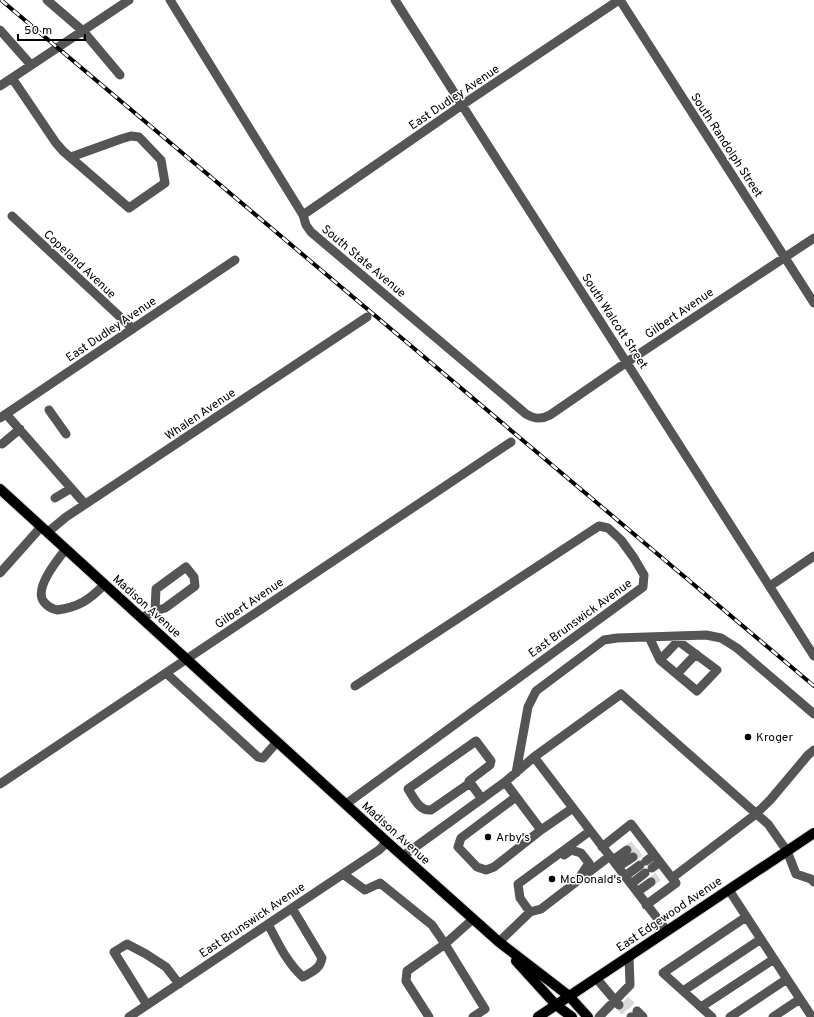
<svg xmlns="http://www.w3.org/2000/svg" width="814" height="1017" viewBox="0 0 814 1017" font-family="Overpass,sans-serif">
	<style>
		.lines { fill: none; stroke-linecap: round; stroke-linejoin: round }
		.minor-tunnel { stroke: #d9d9d9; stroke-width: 9; stroke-dasharray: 9 4.5; stroke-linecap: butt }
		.major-casing { stroke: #dbdbdb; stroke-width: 12 }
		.minor { stroke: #555; stroke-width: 9 }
		.major { stroke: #000; stroke-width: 10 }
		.rail-casing { stroke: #000; stroke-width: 4 }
		.rail { stroke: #fff; stroke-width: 2.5; stroke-dasharray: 8; stroke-linecap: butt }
		.poi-dot { fill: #000; stroke: #fff; stroke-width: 1.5 }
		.labels { text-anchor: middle; stroke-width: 3; stroke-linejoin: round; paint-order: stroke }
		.street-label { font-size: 12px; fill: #000; stroke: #fff }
		.poi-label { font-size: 12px; fill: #000; stroke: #fff; text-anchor: start }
	</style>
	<rect width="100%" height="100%" fill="#fff"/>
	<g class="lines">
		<!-- minor-tunnel -->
		<path class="minor-tunnel" d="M627,850L634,845
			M633,857L640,852
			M651,882L659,876
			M625,1000L637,1011
			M619,1005L631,1017"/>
		<defs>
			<path id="major" d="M0,489L387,842L499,942L569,996L588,1017
				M516,961L556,1005L572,1017
				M538,1017L814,833"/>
		</defs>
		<!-- major casing -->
		<use href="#major" class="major-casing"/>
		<!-- minor -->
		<path class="minor" d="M47,0L83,31L120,75
			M170,0L303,215L306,225L311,232L526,414C534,419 541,420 550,415L627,362L814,238
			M395,0L814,656
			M620,0L814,303
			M0,30L31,65
			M12,78L56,143L63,151L129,208L165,183L161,160L139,137L131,136L121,139L71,157
			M0,86L129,0
			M303,215L462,105L619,0
			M12,216L133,329
			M49,410L66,434
			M6,414L85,504
			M0,418L235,260
			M2,444L20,429
			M55,498L70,489
			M48,532L66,517L367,317
			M66,549C58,559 33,589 44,602C47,606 53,609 57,610C79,607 89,600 104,585
			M0,573L41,527
			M770,586L814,556
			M141,618L155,611L165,608L195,586L194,577L186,567L156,589L155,611
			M649,637L660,660L697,691L717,670L678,641L660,660
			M166,673L258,757L263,758L277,742
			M677,674L696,654
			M516,773L528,707L536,691L604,640L617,638L706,635L721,638L737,648L814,714
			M505,782L541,830L573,808
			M470,783L431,810C419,811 414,798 408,789L476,741L491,761L490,765L469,781L482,799
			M0,784L511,442
			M516,797L461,838L458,847L477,867L486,870L494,867L541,830
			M346,804L643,587L644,575L634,558L621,540L608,528L599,526L355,686
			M602,847L631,824L672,878L756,814L771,799L808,755L814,750
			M564,855L571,850L581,853L589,863L577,881
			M403,856L505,782L534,757
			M613,860L627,850
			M646,861L654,855
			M618,867L633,857
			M652,868L660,862
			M343,874L365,890L380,883L432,925L445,944L407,971L406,981L429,1017
			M625,876L640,865
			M631,884L645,873
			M729,890L787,979
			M637,892L651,882
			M646,905L676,883L672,878
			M530,912L541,909L610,856
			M268,924C278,943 287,963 303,977C313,971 320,969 322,958L292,908
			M667,931L534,757L621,694L768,824L787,851L796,874L811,879L814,882
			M499,942L530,912L520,898L518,884L590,831
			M596,978L619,1005
			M683,991L761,939
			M147,1005L114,952L127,944L146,954L166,967L179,984
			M701,1007L774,959
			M637,1011L643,1017
			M129,1017L379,850L387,842
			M473,1017L485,1009L445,944L473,919
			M599,1017L630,985L629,956
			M631,1017H632
			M712,1017L663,973L746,917
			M730,1017L787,979L812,1017
			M773,1017L800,999"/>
		<!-- major -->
		<use href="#major" class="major"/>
		<defs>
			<path id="rail" d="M1,0L814,686"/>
		</defs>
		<!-- rail casing -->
		<use href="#rail" class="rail-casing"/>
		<!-- rail -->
		<use href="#rail" class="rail"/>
	</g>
	<!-- markers -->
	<g class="poi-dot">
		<circle cx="748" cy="737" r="4"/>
		<circle cx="488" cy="837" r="4"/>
		<circle cx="552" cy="879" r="4"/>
	</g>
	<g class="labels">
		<!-- street labels -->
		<g class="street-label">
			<text transform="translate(454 97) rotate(-34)" y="4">East Dudley Avenue</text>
			<text transform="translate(727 145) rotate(57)" y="4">South Randolph Street</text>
			<text transform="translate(364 261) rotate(40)" y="4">South State Avenue</text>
			<text transform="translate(80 264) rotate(43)" y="4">Copeland Avenue</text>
			<text transform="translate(679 313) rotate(-34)" y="4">Gilbert Avenue</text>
			<text transform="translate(615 321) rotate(57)" y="4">South Walcott Street</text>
			<text transform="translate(111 329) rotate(-34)" y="4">East Dudley Avenue</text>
			<text transform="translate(200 414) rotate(-34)" y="4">Whalen Avenue</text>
			<text transform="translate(249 603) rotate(-34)" y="4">Gilbert Avenue</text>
			<text transform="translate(147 606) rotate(42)" y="4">Madison Avenue</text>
			<text transform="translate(580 618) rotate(-36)" y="4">East Brunswick Avenue</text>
			<text transform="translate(396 833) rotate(42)" y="4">Madison Avenue</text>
			<text transform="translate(669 914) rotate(-34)" y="4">East Edgewood Avenue</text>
			<text transform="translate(252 920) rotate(-34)" y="4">East Brunswick Avenue</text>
		</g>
		<!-- poi labels -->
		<g class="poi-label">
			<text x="756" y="741">Kroger</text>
			<text x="496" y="841">Arby's</text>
			<text x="560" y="883">McDonald's</text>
		</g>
	</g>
	<!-- scale -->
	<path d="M18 34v6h67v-6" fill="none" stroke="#000000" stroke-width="2"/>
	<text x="24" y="34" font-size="12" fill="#000000" stroke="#ffffff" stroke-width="3" paint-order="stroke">50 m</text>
</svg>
